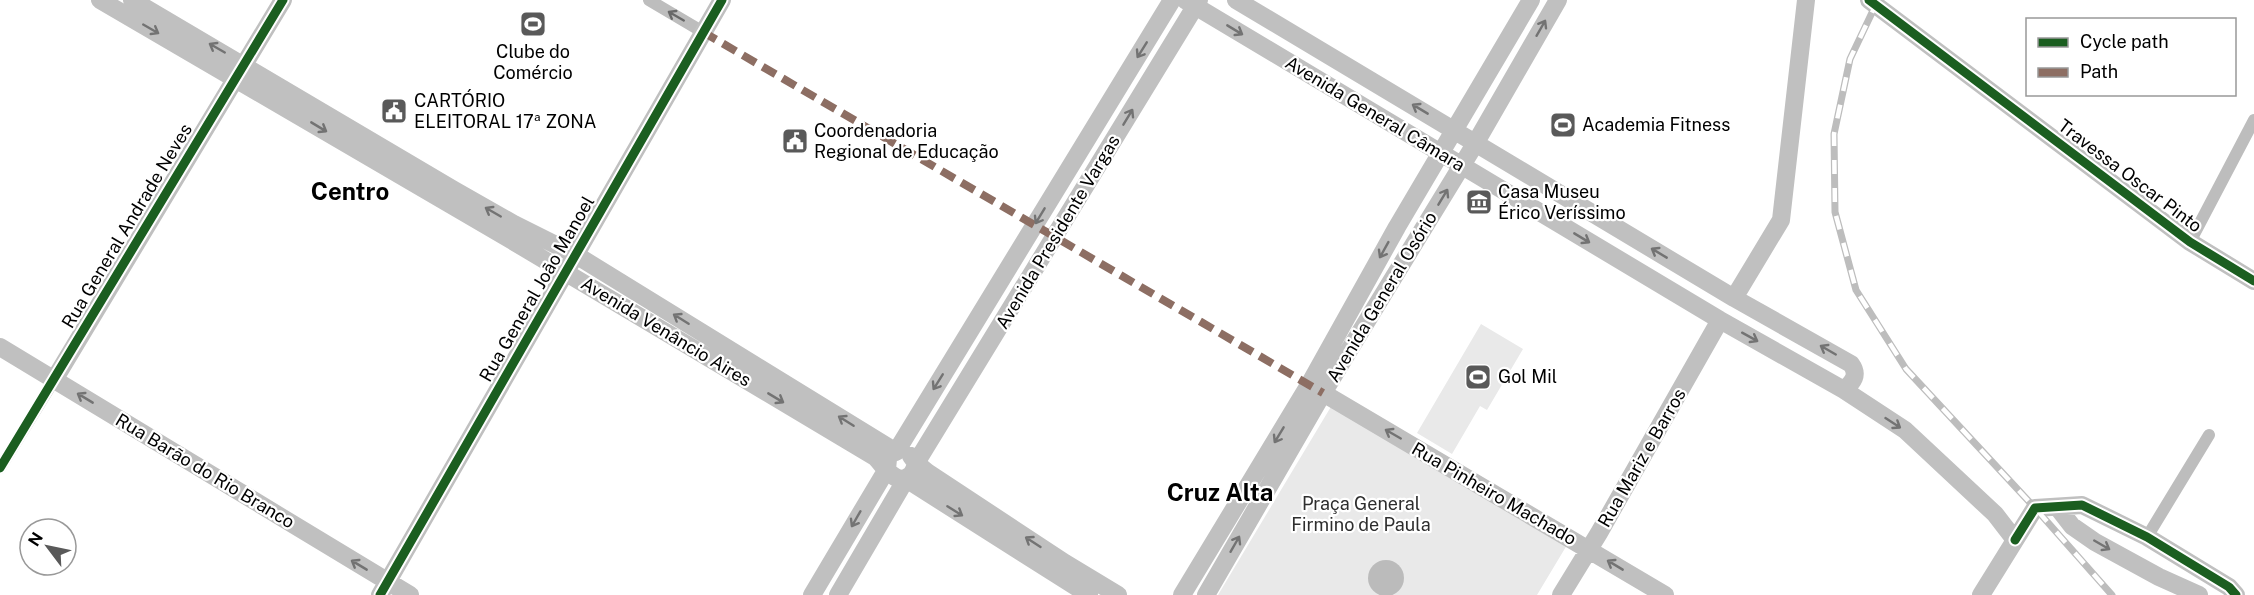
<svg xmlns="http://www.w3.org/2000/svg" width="2254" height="595" viewBox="0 0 2254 595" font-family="'Public Sans',sans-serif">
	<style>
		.green { fill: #e9e9e9 }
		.water { fill: #bbb }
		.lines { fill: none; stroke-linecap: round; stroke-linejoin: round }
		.street { stroke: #bdbdbd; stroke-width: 12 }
		.secondary { stroke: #c0c0c0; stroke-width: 18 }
		.rail-casing { stroke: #bdbdbd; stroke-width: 7 }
		.rail { stroke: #fff; stroke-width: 4.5; stroke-dasharray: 14; stroke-linecap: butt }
		.quiet { stroke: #8d6e63; stroke-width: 8; stroke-dasharray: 15 8; stroke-linecap: butt }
		.cycleway-casing { stroke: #fff; stroke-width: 13 }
		.cycleway { stroke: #1b5e20; stroke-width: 9 }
		.oneway { stroke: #686868 }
		.oneway2 { stroke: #737373 }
		.labels { text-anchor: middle; stroke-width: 4.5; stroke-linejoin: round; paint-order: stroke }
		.poi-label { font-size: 18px; fill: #000; stroke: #fff; text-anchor: start }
		.street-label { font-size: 18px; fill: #000; stroke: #fff }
		.park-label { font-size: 18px; fill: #2e2e2e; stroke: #fff }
		.district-label { font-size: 24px; font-weight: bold; fill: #000; stroke: #fff }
	</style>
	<rect width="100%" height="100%" fill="#fff"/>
	<!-- green -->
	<path class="green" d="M1481,324L1523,349L1487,410L1480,406L1452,454L1417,433Z
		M1332,405L1567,545L1537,595H1218Z"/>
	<!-- water -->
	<path class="water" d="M1368 578a18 18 0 1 1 36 0a18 18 0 1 1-36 0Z"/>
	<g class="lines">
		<!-- street -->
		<path class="street" d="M649,0L703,32
			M2190,242L2254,120
			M0,468L54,380
			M2147,537L2209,435"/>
		<!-- secondary -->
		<path class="secondary" d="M100,0L506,237L875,457C883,465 889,476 900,479C910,478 914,473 916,463L1199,0
			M132,0L454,190L514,224L576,255L896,452
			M1185,0L1720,320L1844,390L1905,430L1995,514L2015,540
			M1236,0L1734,298L1851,364C1859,375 1853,382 1844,390
			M1869,0L2190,242L2254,281
			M1734,298L1781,220L1806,0
			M0,347L410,595
			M54,380L283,0
			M1323,393L1665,595
			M896,452L1172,0
			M911,456L916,463L927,472L1065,563L1118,595
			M906,479L1089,595
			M2058,508L2072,526L2095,542L2159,577L2199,595
			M380,595L722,0
			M812,595L887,469L888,459
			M838,595L906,479
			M1182,595L1309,385L1397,227L1531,0
			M1206,595L1323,393L1475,144L1558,0
			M1561,595L1599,533L1720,320
			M1981,595L2035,508L2082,505L2147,537L2229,587L2236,595"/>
		<defs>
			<path id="rail" d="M1878,0L1850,59L1834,134L1835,212L1856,290L1906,369L2035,508L2112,595"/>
		</defs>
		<!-- rail casing -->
		<use href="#rail" class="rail-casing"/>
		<!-- rail -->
		<use href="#rail" class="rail"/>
		<!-- quiet -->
		<path class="quiet" d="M703,32L1323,393"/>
		<defs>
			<path id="cycleway" d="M1869,0L2190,242L2254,281
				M0,468L283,0
				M2015,540L2035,508L2082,505L2147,537L2229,587L2236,595
				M380,595L722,0"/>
		</defs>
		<!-- cycleway casing -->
		<use href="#cycleway" class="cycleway-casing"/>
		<!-- cycleway -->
		<use href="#cycleway" class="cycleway"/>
	</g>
	<!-- one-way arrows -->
	<defs><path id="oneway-shaft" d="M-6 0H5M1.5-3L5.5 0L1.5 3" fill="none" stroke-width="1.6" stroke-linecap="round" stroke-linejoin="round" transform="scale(1.5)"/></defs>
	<use class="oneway" href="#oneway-shaft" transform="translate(676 16) rotate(-150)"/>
	<g class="oneway2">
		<use href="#oneway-shaft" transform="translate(1541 28) rotate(-60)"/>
		<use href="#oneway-shaft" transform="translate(151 29) rotate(30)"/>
		<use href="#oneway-shaft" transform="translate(1235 30) rotate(31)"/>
		<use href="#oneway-shaft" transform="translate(217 48) rotate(-150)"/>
		<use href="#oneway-shaft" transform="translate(1142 50) rotate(122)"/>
		<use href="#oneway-shaft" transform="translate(1420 109) rotate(-149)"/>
		<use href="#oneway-shaft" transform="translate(1128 117) rotate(-59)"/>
		<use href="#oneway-shaft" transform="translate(319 127) rotate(31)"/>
		<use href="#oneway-shaft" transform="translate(1443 197) rotate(-59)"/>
		<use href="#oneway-shaft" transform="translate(493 212) rotate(-150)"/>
		<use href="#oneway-shaft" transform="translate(1040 216) rotate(121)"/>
		<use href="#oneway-shaft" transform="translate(1582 238) rotate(31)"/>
		<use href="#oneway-shaft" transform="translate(1384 250) rotate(119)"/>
		<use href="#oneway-shaft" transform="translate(1659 253) rotate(-149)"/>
		<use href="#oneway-shaft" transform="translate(681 319) rotate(-148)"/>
		<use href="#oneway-shaft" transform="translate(1750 337) rotate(29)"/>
		<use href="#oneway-shaft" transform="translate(1828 350) rotate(-150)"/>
		<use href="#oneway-shaft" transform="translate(938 382) rotate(122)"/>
		<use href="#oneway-shaft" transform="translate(85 398) rotate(-149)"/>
		<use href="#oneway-shaft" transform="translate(776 398) rotate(31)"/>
		<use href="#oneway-shaft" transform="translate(846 421) rotate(-148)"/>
		<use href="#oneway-shaft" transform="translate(1893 423) rotate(33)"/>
		<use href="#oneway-shaft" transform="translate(1393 434) rotate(-150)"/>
		<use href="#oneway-shaft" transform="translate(1279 435) rotate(121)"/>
		<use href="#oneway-shaft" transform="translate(955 511) rotate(32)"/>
		<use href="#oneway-shaft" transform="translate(856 519) rotate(120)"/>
		<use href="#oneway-shaft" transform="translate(1033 542) rotate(-147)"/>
		<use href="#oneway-shaft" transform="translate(1235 544) rotate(-60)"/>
		<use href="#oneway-shaft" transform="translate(2102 545) rotate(30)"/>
		<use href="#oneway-shaft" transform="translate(359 565) rotate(-149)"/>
		<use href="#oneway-shaft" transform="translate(1615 565) rotate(-149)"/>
	</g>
	<!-- icons -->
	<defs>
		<symbol id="stadium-square" viewBox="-11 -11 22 22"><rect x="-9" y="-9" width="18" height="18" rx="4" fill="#595959" stroke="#fff"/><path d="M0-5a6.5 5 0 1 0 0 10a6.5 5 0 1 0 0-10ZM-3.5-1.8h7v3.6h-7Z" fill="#fff"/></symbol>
		<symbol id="civic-square" viewBox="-11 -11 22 22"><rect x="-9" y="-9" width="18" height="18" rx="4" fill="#595959" stroke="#fff"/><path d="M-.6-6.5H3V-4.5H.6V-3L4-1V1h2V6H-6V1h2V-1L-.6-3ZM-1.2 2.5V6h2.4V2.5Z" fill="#fff"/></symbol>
		<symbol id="museum-square" viewBox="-11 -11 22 22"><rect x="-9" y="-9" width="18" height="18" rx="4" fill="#595959" stroke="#fff"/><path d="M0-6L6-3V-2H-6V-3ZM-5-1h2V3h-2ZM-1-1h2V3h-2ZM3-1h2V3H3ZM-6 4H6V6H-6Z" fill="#fff"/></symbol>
	</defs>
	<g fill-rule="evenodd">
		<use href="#stadium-square" x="518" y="9" width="30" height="30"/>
		<use href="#civic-square" x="379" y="96" width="30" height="30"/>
		<use href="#stadium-square" x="1548" y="110" width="30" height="30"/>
		<use href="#civic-square" x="780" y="126" width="30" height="30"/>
		<use href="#museum-square" x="1464" y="187" width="30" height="30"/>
		<use href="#stadium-square" x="1463" y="362" width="30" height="30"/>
	</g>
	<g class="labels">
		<!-- poi labels -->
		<g class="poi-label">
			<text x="533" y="58" text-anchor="middle">Clube do<tspan x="533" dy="21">Comércio</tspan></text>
			<text x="414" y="107">CARTÓRIO<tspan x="414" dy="21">ELEITORAL 17ª ZONA</tspan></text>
			<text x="1582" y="131">Academia Fitness</text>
			<text x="814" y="137">Coordenadoria<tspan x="814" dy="21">Regional de Educação</tspan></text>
			<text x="1498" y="198">Casa Museu<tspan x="1498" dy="21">Érico Veríssimo</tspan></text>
			<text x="1498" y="383">Gol Mil</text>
		</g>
		<!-- street labels -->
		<g class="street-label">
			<text transform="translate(1375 114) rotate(31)" y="6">Avenida General Câmara</text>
			<text transform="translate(2130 176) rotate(37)" y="6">Travessa Oscar Pinto</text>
			<text transform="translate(127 226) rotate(-59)" y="6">Rua General Andrade Neves</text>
			<text transform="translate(1058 232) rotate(-59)" y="6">Avenida Presidente Vargas</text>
			<text transform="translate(537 289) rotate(-60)" y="6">Rua General João Manoel</text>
			<text transform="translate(1382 297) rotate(-59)" y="6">Avenida General Osório</text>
			<text transform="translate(666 332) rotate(31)" y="6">Avenida Venâncio Aires</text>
			<text transform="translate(1642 458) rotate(-60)" y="6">Rua Mariz e Barros</text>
			<text transform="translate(205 471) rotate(31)" y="6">Rua Barão do Rio Branco</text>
			<text transform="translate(1494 494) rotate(30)" y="6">Rua Pinheiro Machado</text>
		</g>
		<!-- park labels -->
		<g class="park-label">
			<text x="1361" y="510">Praça General<tspan x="1361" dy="21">Firmino de Paula</tspan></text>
		</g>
		<!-- district labels -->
		<g class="district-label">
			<text x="350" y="200">Centro</text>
			<text x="1220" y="501">Cruz Alta</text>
		</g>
	</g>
	<!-- legend -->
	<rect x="2026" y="18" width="210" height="78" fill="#ffffff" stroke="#999999" stroke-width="1.5"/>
	<rect x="2038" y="38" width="30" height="9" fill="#1b5e20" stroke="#999999" stroke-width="1.5"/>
	<text x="2080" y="48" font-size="18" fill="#000000">Cycle path</text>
	<rect x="2038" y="68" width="30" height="9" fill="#8d6e63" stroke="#999999" stroke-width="1.5"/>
	<text x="2080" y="78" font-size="18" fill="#000000">Path</text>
	<!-- north arrow -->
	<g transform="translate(48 547) rotate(302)"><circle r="28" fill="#ffffff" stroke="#999999" stroke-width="1.5"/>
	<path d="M0-4.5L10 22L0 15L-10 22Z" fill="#595959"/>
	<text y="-9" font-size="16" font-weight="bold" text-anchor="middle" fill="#000000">N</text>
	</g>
</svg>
